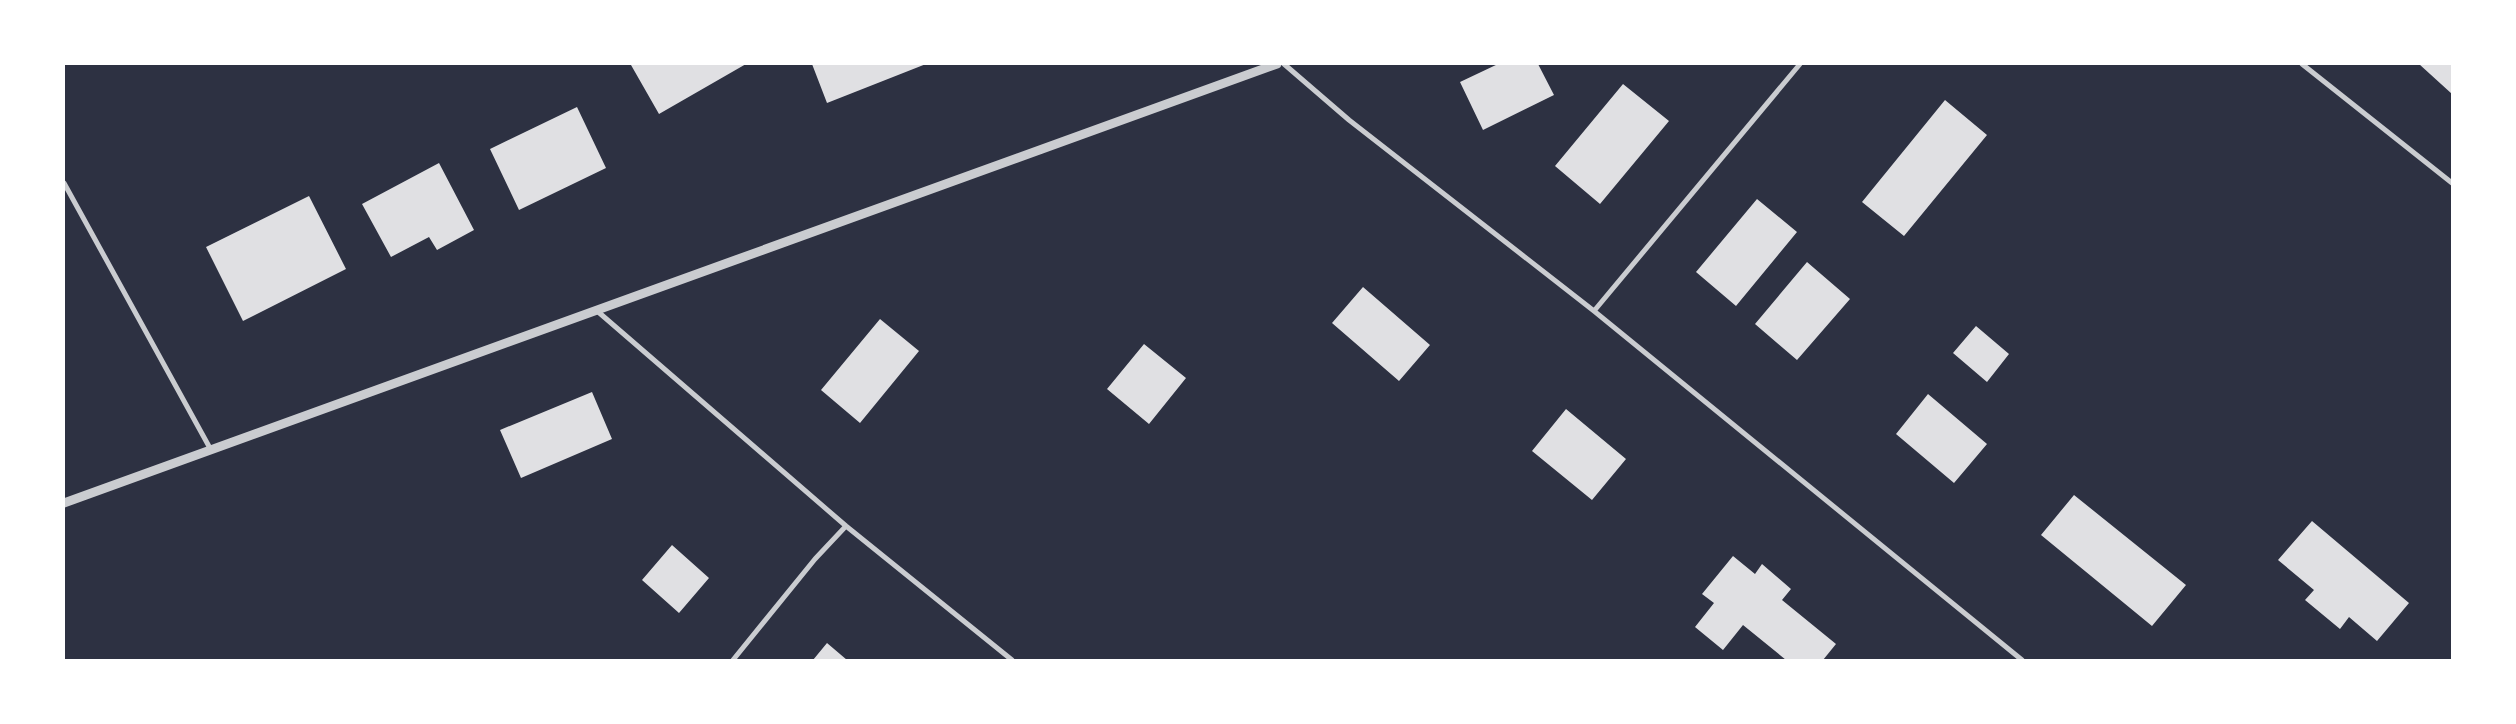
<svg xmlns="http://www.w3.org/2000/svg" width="2516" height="724" viewBox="0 0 2516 724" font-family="Overpass,sans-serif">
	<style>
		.building { fill: #e0e0e3 }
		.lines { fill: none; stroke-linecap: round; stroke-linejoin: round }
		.minor { stroke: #caccd0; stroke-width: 5 }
		.tertiary { stroke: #caccd0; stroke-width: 9 }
	</style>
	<rect width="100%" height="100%" fill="#2d3142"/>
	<!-- building -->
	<path class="building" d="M633,64H746L659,114L631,65Z
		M812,64H926L827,103Z
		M1498,64H1538L1554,95L1483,130L1460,82Z
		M2419,64H2452V94Z
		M1623,84L1669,121L1600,204L1555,166Z
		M1945,100L1987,135L1904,236L1862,202Z
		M577,107L606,168L519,210L490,149Z
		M439,163L474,230L437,250L429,237L391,257L362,204Z
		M309,196L346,269L243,321L206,247Z
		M1757,199L1797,232L1736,306L1696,272Z
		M1807,262L1850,299L1797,360L1755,324Z
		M1363,287L1430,345L1399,381L1332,323Z
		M880,319L919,351L860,423L821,390Z
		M1976,326L2009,354L1987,382L1953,353Z
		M1144,344L1186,378L1149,424L1107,389Z
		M592,392L612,439L521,478L500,430Z
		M1928,394L1987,444L1954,483L1896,434Z
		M1566,409L1626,459L1592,500L1532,451Z
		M2074,495L2186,585L2152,626L2041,535Z
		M2312,521L2409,603L2377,641L2349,617L2340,629L2305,600L2314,590L2278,560Z
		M672,545L709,578L679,613L642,580Z
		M1733,556L1755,574L1762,564L1791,589L1782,600L1836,644L1823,660H1786L1743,625L1723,650L1695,627L1714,603L1702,594Z
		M827,643L847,660H813Z"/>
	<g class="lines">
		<!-- minor -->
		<path class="minor" d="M1284,64L1349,120L1594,311L2022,660
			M2302,64L2452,183
			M64,183L211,450
			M596,310L846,526L1012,660
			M1594,311L1800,64
			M733,660L815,559L846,526"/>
		<!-- tertiary -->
		<path class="tertiary" d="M64,503L1277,64"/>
	</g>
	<!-- border -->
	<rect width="2516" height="724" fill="none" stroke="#ffffff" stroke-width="130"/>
</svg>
